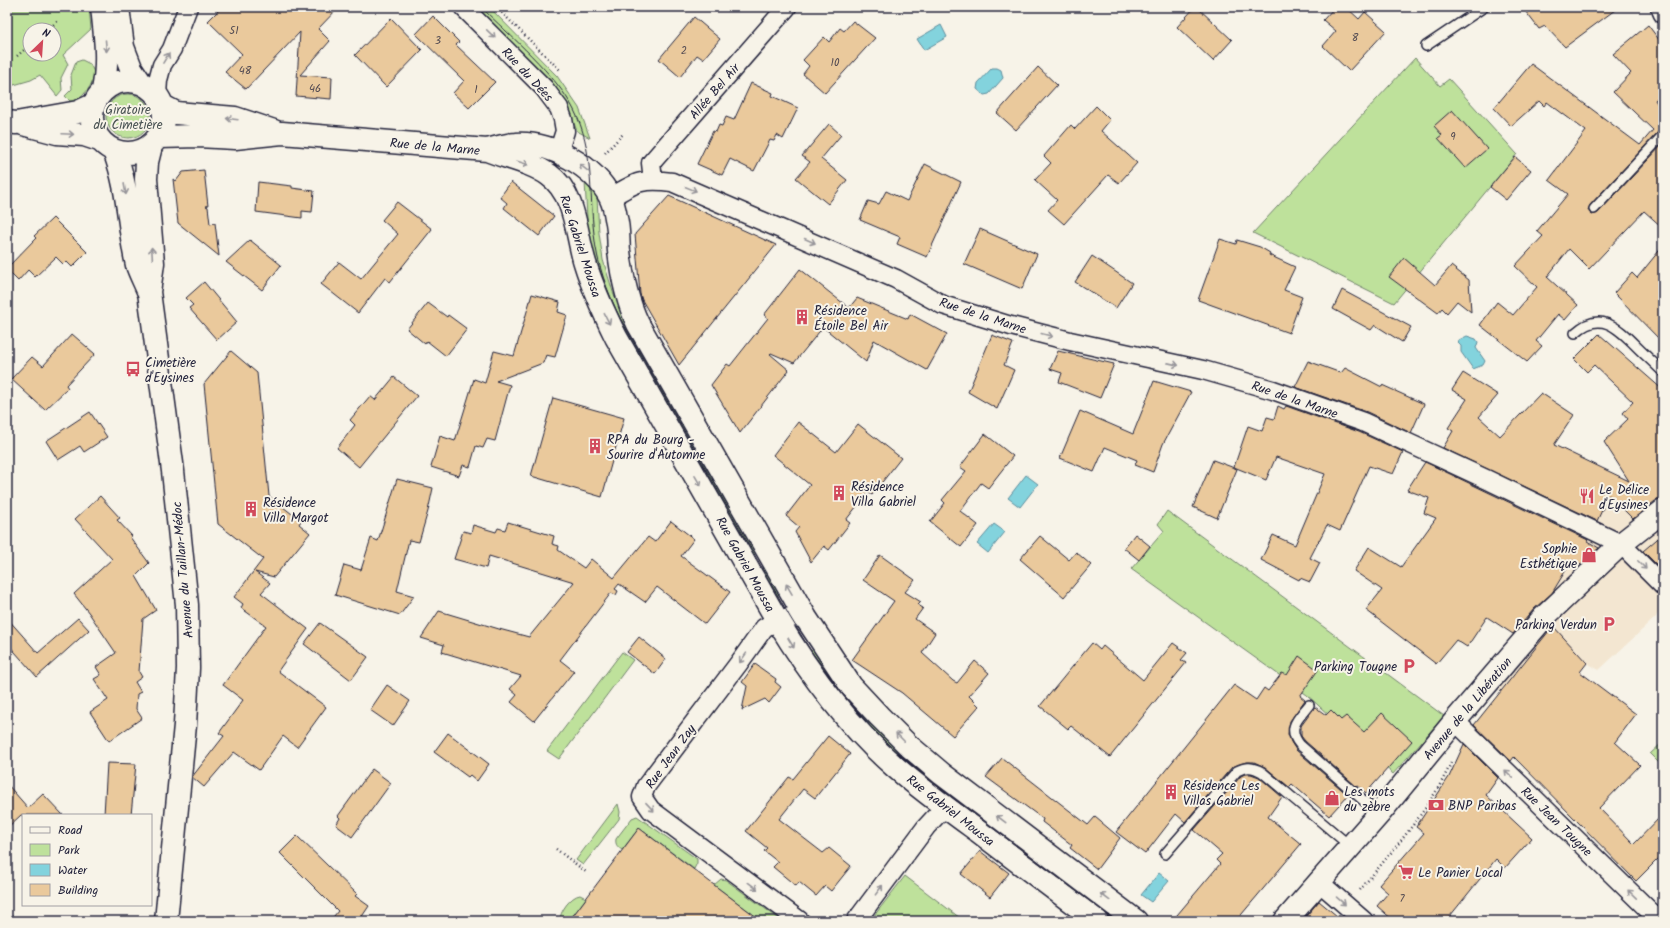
<svg xmlns="http://www.w3.org/2000/svg" width="1670" height="928" viewBox="0 0 1670 928" font-family="Kalam,sans-serif">
	<style>
		.built { fill: #f3e6d1 }
		.green { fill: #bee19b; stroke: #70826b; fill-rule: evenodd }
		.water { fill: #83d3dd; stroke: #5c8c9c }
		.building { fill: #eac99c; stroke: #22223b }
		.lines { fill: none; stroke-linecap: round; stroke-linejoin: round }
		.lane-casing { stroke: #22223b; stroke-width: 12 }
		.street-casing { stroke: #22223b; stroke-width: 21 }
		.secondary-casing { stroke: #22223b; stroke-width: 25 }
		.path { stroke: #22223b; stroke-width: 2.5; stroke-dasharray: 1 3; stroke-linecap: butt }
		.lane { stroke: #f7f3e8; stroke-width: 9 }
		.street { stroke: #f7f3e8; stroke-width: 18 }
		.secondary { stroke: #f7f3e8; stroke-width: 22 }
		.tram { stroke: #22223b; stroke-width: 1 }
		.oneway { stroke: #97959a }
		.labels { text-anchor: middle; stroke-width: 4; stroke-linejoin: round; paint-order: stroke }
		.number-label { font-size: 11px; fill: #544c53 }
		.street-label { font-size: 13px; fill: #22223b; stroke: #f7f3e8 }
		.park-label { font-size: 13px; fill: #495253; stroke: #f7f3e8 }
		.poi-label { font-size: 13px; fill: #22223b; stroke: #f7f3e8; text-anchor: start }
	</style>
	<rect width="100%" height="100%" fill="#f7f3e8"/>
	<filter id="ink" filterUnits="userSpaceOnUse"><feTurbulence type="fractalNoise" baseFrequency=".025" numOctaves="2"/><feDisplacementMap in="SourceGraphic" scale="8" xChannelSelector="R" yChannelSelector="G"/><feConvolveMatrix kernelMatrix="1 2 1 2 8 2 1 2 1" color-interpolation-filters="sRGB"/></filter>
	<g filter="url(#ink)">
		<!-- built -->
		<path class="built" d="M1608,496L1634,520L1648,511L1663,497V534L1642,552L1663,573V605L1656,617L1599,670L1587,663L1554,628L1501,691L1479,677L1539,601L1555,587L1572,560L1584,567L1600,549L1583,539L1598,518Z"/>
		<!-- green -->
		<path class="green" d="M7,7H89L91,29L63,55L68,64L61,78L62,90L57,96L40,75L31,80L7,87ZM30,30H54V54H30Z
			M473,7H489L557,76L579,108L590,138L577,131L569,111Z
			M1415,58L1440,86L1449,79L1517,154L1394,303L1253,233Z
			M82,60L90,64L95,74C91,87 86,94 75,101H70L65,96L72,89L71,75L76,62Z
			M106 116a22 22 0 1 1 44 0a22 22 0 1 1-44 0Z
			M585,182L597,197L599,233L603,260L613,292L630,327L759,552L750,557L604,296L588,235Z
			M1167,511L1444,716L1393,774L1307,695L1131,569L1164,531L1158,524Z
			M766,566L782,593L773,598L758,570Z
			M815,648L1124,921H1107L951,803L865,729L806,654Z
			M622,652L633,660L559,759L547,751Z
			M1663,742V767L1650,754Z
			M618,804L620,812L619,819L583,865L576,860Z
			M637,816L697,859V863L694,869L639,828L622,850C618,847 615,845 616,839L632,818Z
			M905,876L964,921H870Z
			M721,879L726,880L782,921H762L714,885Z
			M580,895L586,898L569,921H560C559,912 571,896 580,895Z"/>
		<!-- water -->
		<path class="water" d="M941,25L947,37L924,50L917,39Z
			M992,68H997L1001,70L1003,78L989,94L984,95L977,89L978,83Z
			M1467,336L1476,339L1478,342L1476,348L1485,361L1483,365L1473,369L1461,352V346L1458,343L1459,340Z
			M1026,475L1038,484L1020,507L1008,498Z
			M994,524L1005,532L988,553L977,544Z
			M1159,873L1169,881L1151,902L1141,895Z"/>
		<!-- building -->
		<path class="building" d="M222,7H339L318,29L330,41L300,75L332,77L331,99L296,96L300,32L246,89L225,72L242,54L208,21Z
			M1195,7H1197L1232,40L1213,61L1177,27Z
			M1335,7H1346L1359,19L1365,12L1386,31L1349,71L1323,46L1336,31L1323,20Z
			M1522,7H1619L1565,47L1545,26L1539,29Z
			M433,16L459,42L456,45L495,82L469,108L453,93L464,81L416,34Z
			M694,17L720,39L703,59L697,55L680,77L659,59Z
			M391,18L422,50L386,87L355,55Z
			M853,21L875,38L825,93L803,74L809,66L803,60L824,37L829,42L840,28L844,31Z
			M1648,25L1663,45V92L1655,100L1663,112V129L1659,131L1590,205L1588,210L1592,215L1598,213L1663,144V228L1644,211L1589,269L1569,249L1547,277L1578,305L1565,320L1558,314L1536,341L1542,346L1527,362L1480,325L1497,302L1513,315L1537,287L1515,266L1543,236L1537,231L1568,194L1549,180L1586,131L1547,102L1544,106L1539,101L1511,126L1494,108L1531,64L1640,145L1653,130L1613,92L1631,73L1613,54Z
			M1038,67L1057,85L1016,130L997,113Z
			M751,83L773,93L772,96L798,108L783,139L777,135L774,141L770,140L754,171L730,159L722,175L697,164L713,131L716,132L719,125L722,126L726,117L734,120Z
			M1096,106L1110,120L1101,131L1137,163L1119,183L1108,175L1064,224L1048,210L1057,200L1035,180L1051,163L1044,156L1071,125L1075,129Z
			M1452,110L1487,149L1465,168L1438,138L1442,135L1434,126Z
			M829,124L841,135L821,159L847,180L828,204L796,178L810,162L802,156Z
			M1515,157L1531,170L1506,200L1490,187Z
			M925,164L961,182L927,257L897,244L900,237L860,220L868,201L879,204L886,191L907,201Z
			M204,170L208,206H206L208,207L210,224L215,223L219,256L178,223L173,179L176,181L183,172Z
			M258,182L292,186V188L314,191L312,212L302,211V218L256,212Z
			M511,182L554,216L539,236L504,208L507,203L500,197Z
			M669,196L776,245L679,365L642,300L640,294L635,234Z
			M397,202L432,229L390,282L385,278L358,313L321,284L339,262L361,279L398,234L382,220Z
			M53,218L87,252L72,267L66,261L63,264L56,257L35,277L28,270L18,281L7,270V268L36,238L34,236Z
			M980,229L1037,254L1022,289L964,264Z
			M1220,239L1236,244L1237,240L1260,247L1270,253L1269,255L1295,267L1284,290L1302,297L1289,333L1198,300Z
			M250,240L281,265L262,290L226,262Z
			M1663,246V343L1614,293L1632,273L1637,278Z
			M1092,256L1132,283L1116,308L1075,282Z
			M1404,258L1435,285L1451,266L1469,280L1471,312L1457,301L1447,313L1442,308L1438,313L1389,277Z
			M800,269L849,308L857,298L908,319L910,314L947,334L927,370L874,340L866,362L823,327L794,363L771,353L770,354L789,370L740,433L711,385L727,364L730,366L768,318L764,315Z
			M204,282L237,322L217,340L189,308L193,305L186,298Z
			M1342,290L1411,327L1402,342L1375,325L1371,330L1333,309Z
			M532,294L560,302L558,312L567,315L555,357L546,355L543,363L496,381L510,385L495,441L487,439L483,448L476,446L470,467L463,465L459,476L431,467L440,436L455,441L474,379L485,383L494,351L514,356Z
			M428,303L447,317L448,315L467,329L446,356L427,341L425,344L407,329Z
			M72,334L95,354L66,385L68,388L45,410L11,379L32,357L43,366Z
			M1599,334L1663,390V499L1655,501L1633,519L1609,495L1597,521L1443,448L1453,431L1448,428L1467,399L1452,390L1463,373L1498,395L1479,417L1500,436L1541,393L1574,415L1554,445L1629,481L1604,442L1628,419L1623,413L1633,402L1594,365L1587,372L1574,359Z
			M992,335L1013,343L1004,365L1014,370L997,409L968,392Z
			M231,351L257,373L269,496L301,521L299,524L310,533L274,577L255,572L270,583L261,593L308,629L278,671L326,707L297,747L283,736L259,770L234,752L204,787L192,777L224,736L219,733L243,700L223,685L266,626L241,608L243,604L234,597L263,559L218,524L204,384Z
			M1058,351L1114,364L1100,398L1059,382L1062,373L1050,369Z
			M1308,361L1341,373L1345,368L1382,387V385L1424,404L1411,433L1367,412L1295,387Z
			M394,377L417,396L359,467L337,448L355,425L350,420L370,396L375,400Z
			M1154,381L1191,392L1163,444L1153,472L1135,465L1137,460L1105,447L1094,472L1060,458L1080,411L1133,434Z
			M553,398L624,418L602,497L531,476Z
			M1278,406L1284,409L1286,406L1359,432L1403,452L1393,474L1369,466L1340,531L1327,525L1310,558L1320,563L1310,582L1300,578L1299,580L1261,560L1273,535L1295,545L1325,474L1276,457L1266,480L1234,467L1248,426L1262,431L1267,417L1274,419Z
			M90,412L107,437L84,452L80,446L58,460L46,441Z
			M798,422L836,452L858,424L901,458L872,495L868,492L846,520L850,523L829,550L824,546L811,562L795,532L799,527L786,516L810,485L773,455Z
			M985,434L1013,456L988,488L981,483L960,511L978,525L961,547L930,522L945,503L942,500L966,471L960,467Z
			M1213,460L1237,469L1217,518L1193,507Z
			M1425,462L1588,540L1587,541L1599,548L1580,565L1572,560L1552,593L1534,609L1513,634L1487,617L1467,647L1456,640L1436,664L1366,610L1382,590L1354,571L1369,547L1401,567L1436,518L1424,513L1429,498L1407,490Z
			M397,479L433,488L428,511L419,542L409,540L397,591L414,596L400,615L335,595L344,565L361,570L371,538L378,541Z
			M100,496L120,518L117,520L132,536L130,537L149,563L136,576L156,610L143,619L139,672L142,677L135,682L141,692L137,694L136,709L142,718L109,741L90,712L108,700L94,679L101,675L96,667L116,653L89,613L74,594L112,559L75,519Z
			M671,521L694,539L681,556L730,592L705,624L657,587L645,602L619,584L615,589L618,591L616,595L611,593L560,660L574,671L534,721L511,702L517,695L510,689L521,676L442,652L444,645L421,638L439,611L499,629L529,637L574,582L489,556L486,568L454,559L463,531L471,533L473,525L496,532L498,528L505,530L508,522L554,536L552,544L559,546L558,550L584,568L591,559L614,578L648,537L655,542Z
			M1135,534L1150,546L1139,560L1124,548Z
			M1663,534V571L1643,551Z
			M1040,536L1069,560L1076,552L1091,565L1064,597L1020,559Z
			M880,555L915,580L905,592L921,602L918,605L923,608L915,619L935,633L922,653L953,681L957,683L975,661L989,673L969,696L979,706L953,736L902,693L852,660L894,601L863,580Z
			M7,618L38,653L78,618L89,630L37,677L7,643Z
			M320,623L368,657L351,680L304,644Z
			M1553,626L1587,663L1580,672L1636,714L1615,742L1640,765L1599,808L1634,844L1663,814V854L1636,881L1514,757L1511,761L1474,725Z
			M639,637L666,659L655,674L627,652Z
			M1092,643L1100,650L1103,646L1143,680L1173,643L1187,653L1181,660L1186,663L1110,757L1071,726L1068,729L1040,706Z
			M1299,656L1318,670L1300,696L1305,700L1290,721L1288,734L1291,742L1296,750L1348,795L1329,816L1292,784L1289,787L1265,767L1254,762H1246L1232,767L1185,822L1176,814L1145,854L1116,832L1234,685L1256,700L1264,688L1268,691L1282,673L1287,675Z
			M755,664L776,679L775,682L781,687L769,703L765,699L742,710L747,686L742,682Z
			M387,685L410,701L393,726L370,710Z
			M1315,707L1326,715L1331,710L1341,720L1346,716L1364,732L1382,713L1412,741L1366,793L1357,785L1356,786L1305,741L1301,736V726Z
			M448,733L489,764L477,781L470,775L468,777L434,752Z
			M828,736L850,754L815,798L803,789L779,819L823,853L829,848L851,866L831,891L825,886L816,896L799,882L796,886L773,867L778,862L764,851L767,848L746,831L789,777L793,779Z
			M1464,744L1498,778L1486,795L1532,838L1505,868L1496,859L1446,921H1394L1377,906L1388,893L1379,885L1424,833L1416,827L1449,777Z
			M1002,758L1088,825L1095,817L1120,838L1097,869L1070,848L1072,845L1042,822L1043,819L986,777Z
			M107,763L136,764L131,815H104Z
			M372,769L391,783L352,837L336,825L340,818L338,816Z
			M1245,774H1251L1259,777L1282,797L1268,817L1301,844L1236,921H1172L1220,864L1216,860L1222,854L1194,830L1241,776Z
			M7,784L28,808L43,794L63,815H21L7,828Z
			M639,828L714,885L762,921H569Z
			M297,836L357,894L355,896L369,906L359,921H330L338,911L280,853Z
			M980,851L1009,873L990,897L961,874Z
			M1319,901L1343,921H1302Z"/>
		<g class="lines">
			<defs>
				<path id="lane" d="M1426,46L1484,7
					M1594,209L1663,135
					M1575,333C1600,310 1617,327 1636,346C1645,355 1654,363 1663,372
					M1309,705C1298,719 1286,728 1300,745L1379,814
					M1165,854L1237,771C1246,766 1253,767 1262,772L1350,846"/>
				<path id="street" d="M463,7L544,88L559,108L563,119L565,131L558,153
					M1660,7L1663,14
					M157,95L158,80L162,65L172,49L188,7
					M653,180L651,163L787,7
					M610,198C636,182 642,178 672,182L896,279L943,305L1011,326L1070,341L1203,370L1273,390L1363,422L1488,480L1621,544L1663,586
					M1455,721L1660,921
					M1319,882L1364,921
					M800,921L651,810L642,797L646,786L739,663L764,628L777,620L790,617L806,618
					M856,921L926,827L938,814L947,808"/>
				<path id="secondary" d="M102,7C105,35 109,62 103,90
					M118,7L123,47L131,68L141,83
					M92 117a36 36 0 1 1 72 0a36 36 0 1 1-72 0Z
					M163,106L176,113L235,118L274,131
					M7,122L16,123L78,112L93,105
					M23,124L57,133L84,135L99,140
					M159,137L198,136L235,138L282,133L487,150C496,148 507,144 516,144C551,142 594,166 610,197C613,203 615,211 616,218C619,228 618,240 619,251C622,277 627,301 638,324L806,618L851,686L879,716L909,746L942,774L1136,921
					M151,146L147,162L146,179L153,263L149,292L173,471L187,605L188,668L185,725L166,921
					M487,150C507,158 531,162 549,175C576,194 576,235 585,263C593,289 604,313 616,337L777,620C809,673 847,725 894,766C920,789 949,810 978,831C1017,861 1057,891 1097,921
					M114,151C129,188 128,227 137,265C140,274 145,283 148,291
					M1285,921L1379,814L1455,721L1544,617L1621,544L1663,511"/>
			</defs>
			<!-- lane casing -->
			<use href="#lane" class="lane-casing"/>
			<!-- street casing -->
			<use href="#street" class="street-casing"/>
			<!-- secondary casing -->
			<use href="#secondary" class="secondary-casing"/>
			<!-- path -->
			<path class="path" d="M496,7L561,71
				M47,30L58,21
				M17,56L30,45
				M605,153L623,134
				M556,849L586,872
				M1360,890C1392,851 1430,810 1451,763"/>
			<!-- lane -->
			<use href="#lane" class="lane"/>
			<!-- street -->
			<use href="#street" class="street"/>
			<!-- secondary -->
			<use href="#secondary" class="secondary"/>
			<!-- tram -->
			<path class="tram" d="M481,7C509,35 557,75 574,110C594,149 589,192 594,234C597,264 607,291 620,318L790,617L811,651L842,693L869,725L901,757L954,799L1116,921"/>
		</g>
		<!-- one-way arrows -->
		<defs><path id="oneway-shaft" d="M-6 0H5M1.5-3L5.5 0L1.5 3" fill="none" stroke-width="1.6" stroke-linecap="round" stroke-linejoin="round"/></defs>
		<g class="oneway">
			<use href="#oneway-shaft" transform="translate(491 34) rotate(44)"/>
			<use href="#oneway-shaft" transform="translate(106 46) rotate(85)"/>
			<use href="#oneway-shaft" transform="translate(166 58) rotate(-59)"/>
			<use href="#oneway-shaft" transform="translate(232 119) rotate(-173)"/>
			<use href="#oneway-shaft" transform="translate(68 134) rotate(3)"/>
			<use href="#oneway-shaft" transform="translate(523 163) rotate(17)"/>
			<use href="#oneway-shaft" transform="translate(584 168) rotate(-142)"/>
			<use href="#oneway-shaft" transform="translate(125 189) rotate(80)"/>
			<use href="#oneway-shaft" transform="translate(691 189) rotate(22)"/>
			<use href="#oneway-shaft" transform="translate(810 241) rotate(24)"/>
			<use href="#oneway-shaft" transform="translate(152 253) rotate(-94)"/>
			<use href="#oneway-shaft" transform="translate(607 319) rotate(63)"/>
			<use href="#oneway-shaft" transform="translate(1047 335) rotate(15)"/>
			<use href="#oneway-shaft" transform="translate(1173 364) rotate(13)"/>
			<use href="#oneway-shaft" transform="translate(698 481) rotate(60)"/>
			<use href="#oneway-shaft" transform="translate(1642 565) rotate(45)"/>
			<use href="#oneway-shaft" transform="translate(789 589) rotate(-120)"/>
			<use href="#oneway-shaft" transform="translate(791 643) rotate(59)"/>
			<use href="#oneway-shaft" transform="translate(743 658) rotate(125)"/>
			<use href="#oneway-shaft" transform="translate(900 737) rotate(-135)"/>
			<use href="#oneway-shaft" transform="translate(1509 774) rotate(-136)"/>
			<use href="#oneway-shaft" transform="translate(650 807) rotate(47)"/>
			<use href="#oneway-shaft" transform="translate(1001 819) rotate(-143)"/>
			<use href="#oneway-shaft" transform="translate(753 886) rotate(37)"/>
			<use href="#oneway-shaft" transform="translate(879 890) rotate(-53)"/>
			<use href="#oneway-shaft" transform="translate(1632 894) rotate(-136)"/>
			<use href="#oneway-shaft" transform="translate(1105 897) rotate(-143)"/>
			<use href="#oneway-shaft" transform="translate(1341 901) rotate(41)"/>
		</g>
	</g>
	<!-- icons -->
	<defs>
		<symbol id="building-bare" viewBox="-9 -9 18 18"><path d="M-4-6H4V6H1V3H-1V6H-4ZM-2.5-4.3h1.7v1.8h-1.7ZM.8-4.3h1.7v1.8H.8ZM-2.5-1h1.7V.8h-1.7ZM.8-1h1.7V.8H.8Z" fill="#d1495b" stroke="#f7f3e8" stroke-width="2.5" paint-order="stroke"/></symbol>
		<symbol id="bus-bare" viewBox="-9 -9 18 18"><path d="M-5-6H5V4H4V6H2V4H-2V6H-4V4H-5ZM-3.5-4V0h7V-4ZM-3.5 1.2v1.5H-2V1.2ZM2 1.2v1.5H3.5V1.2Z" fill="#d1495b" stroke="#f7f3e8" stroke-width="2.5" paint-order="stroke"/></symbol>
		<symbol id="restaurant-bare" viewBox="-9 -9 18 18"><path d="M-5-6h1v4h1v-4h1v4h1v-4h1v5L-1.5 .5V6h-2V.5L-5-1ZM5-6V6H3V1.5H1.5Q1.5-4 5-6Z" fill="#d1495b" stroke="#f7f3e8" stroke-width="2.5" paint-order="stroke"/></symbol>
		<symbol id="shop-bare" viewBox="-9 -9 18 18"><path d="M-5-2.5h2.3a2.7 3.5 0 0 1 5.4 0H5L5.5 6h-11ZM-1.5-2.5h3a1.5 2.3 0 0 0-3 0Z" fill="#d1495b" stroke="#f7f3e8" stroke-width="2.5" paint-order="stroke"/></symbol>
		<symbol id="parking-bare" viewBox="-9 -9 18 18"><path d="M-3.5-5.5H1a3.5 3.5 0 0 1 0 7H-1V5.5H-3.5ZM-1-3.4V-.6H.8a1.4 1.4 0 0 0 0-2.8Z" fill="#d1495b" stroke="#f7f3e8" stroke-width="2.5" paint-order="stroke"/></symbol>
		<symbol id="bank-bare" viewBox="-9 -9 18 18"><path d="M-6-4H6V4H-6ZM0-2.3a2.3 2.3 0 1 0 0 4.6a2.3 2.3 0 1 0 0-4.6Z" fill="#d1495b" stroke="#f7f3e8" stroke-width="2.5" paint-order="stroke"/></symbol>
		<symbol id="supermarket-bare" viewBox="-9 -9 18 18"><path d="M-6-5.5h2.5l.6 2H6L4.5 2H-2.5L-4.4-4H-6ZM-1.5 3.2a1.3 1.3 0 1 0 .1 0ZM3 3.2a1.3 1.3 0 1 0 .1 0Z" fill="#d1495b" stroke="#f7f3e8" stroke-width="2.5" paint-order="stroke"/></symbol>
	</defs>
	<g fill-rule="evenodd">
		<use href="#building-bare" x="791" y="306" width="22" height="22"/>
		<use href="#bus-bare" x="122" y="358" width="22" height="22"/>
		<use href="#building-bare" x="584" y="435" width="22" height="22"/>
		<use href="#building-bare" x="828" y="482" width="22" height="22"/>
		<use href="#restaurant-bare" x="1576" y="485" width="22" height="22"/>
		<use href="#building-bare" x="240" y="498" width="22" height="22"/>
		<use href="#shop-bare" x="1578" y="544" width="22" height="22"/>
		<use href="#parking-bare" x="1598" y="613" width="22" height="22"/>
		<use href="#parking-bare" x="1398" y="655" width="22" height="22"/>
		<use href="#building-bare" x="1160" y="781" width="22" height="22"/>
		<use href="#shop-bare" x="1321" y="787" width="22" height="22"/>
		<use href="#bank-bare" x="1425" y="794" width="22" height="22"/>
		<use href="#supermarket-bare" x="1395" y="861" width="22" height="22"/>
	</g>
	<g class="labels">
		<!-- number labels -->
		<g class="number-label">
			<text x="234" y="34">51</text>
			<text x="1355" y="41">8</text>
			<text x="438" y="44">3</text>
			<text x="684" y="54">2</text>
			<text x="835" y="66">10</text>
			<text x="245" y="74">48</text>
			<text x="315" y="92">46</text>
			<text x="476" y="93">1</text>
			<text x="1453" y="140">9</text>
			<text x="1402" y="902">7</text>
		</g>
		<!-- street labels -->
		<g class="street-label">
			<text transform="translate(528 74) rotate(47)" y="5">Rue du Dées</text>
			<text transform="translate(714 91) rotate(-49)" y="5">Allée Bel Air</text>
			<text transform="translate(435 146) rotate(5)" y="5">Rue de la Marne</text>
			<text transform="translate(581 246) rotate(72)" y="5">Rue Gabriel Moussa</text>
			<text transform="translate(983 315) rotate(18)" y="5">Rue de la Marne</text>
			<text transform="translate(1295 399) rotate(19)" y="5">Rue de la Marne</text>
			<text transform="translate(746 564) rotate(61)" y="5">Rue Gabriel Moussa</text>
			<text transform="translate(182 570) rotate(-95)" y="5">Avenue du Taillan-Médoc</text>
			<text transform="translate(1467 708) rotate(-50)" y="5">Avenue de la Libération</text>
			<text transform="translate(670 756) rotate(-54)" y="5">Rue Jean Zay</text>
			<text transform="translate(951 810) rotate(38)" y="5">Rue Gabriel Moussa</text>
			<text transform="translate(1557 821) rotate(44)" y="5">Rue Jean Tougne</text>
		</g>
		<!-- park labels -->
		<g class="park-label">
			<text x="128" y="114">Giratoire<tspan x="128" dy="15">du Cimetière</tspan></text>
		</g>
		<!-- poi labels -->
		<g class="poi-label">
			<text x="814" y="315">Résidence<tspan x="814" dy="15">Étoile Bel Air</tspan></text>
			<text x="145" y="367">Cimetière<tspan x="145" dy="15">d'Eysines</tspan></text>
			<text x="607" y="444">RPA du Bourg -<tspan x="607" dy="15">Sourire d'Automne</tspan></text>
			<text x="851" y="491">Résidence<tspan x="851" dy="15">Villa Gabriel</tspan></text>
			<text x="1599" y="494">Le Délice<tspan x="1599" dy="15">d'Eysines</tspan></text>
			<text x="263" y="507">Résidence<tspan x="263" dy="15">Villa Margot</tspan></text>
			<text x="1577" y="553" text-anchor="end">Sophie<tspan x="1577" dy="15">Esthétique</tspan></text>
			<text x="1597" y="629" text-anchor="end">Parking Verdun</text>
			<text x="1397" y="671" text-anchor="end">Parking Tougne</text>
			<text x="1183" y="790">Résidence Les<tspan x="1183" dy="15">Villas Gabriel</tspan></text>
			<text x="1344" y="796">Les mots<tspan x="1344" dy="15">du zèbre</tspan></text>
			<text x="1448" y="810">BNP Paribas</text>
			<text x="1418" y="877">Le Panier Local</text>
		</g>
	</g>
	<!-- margin -->
	<rect width="1670" height="928" fill="none" stroke="#f7f3e8" stroke-width="24"/>
	<rect x="12" y="12" width="1646" height="904" fill="none" stroke="#22223b" stroke-width="1.5" filter="url(#ink)"/>
	<!-- legend -->
	<rect x="22" y="814" width="130" height="92" fill="#f7f3e8" stroke="#a29fa3"/>
	<rect x="30" y="827" width="20" height="6" fill="#f7f3e8" stroke="#a29fa3"/>
	<text x="58" y="834" font-size="12" fill="#22223b">Road</text>
	<rect x="30" y="844" width="20" height="12" fill="#bee19b" stroke="#a29fa3"/>
	<text x="58" y="854" font-size="12" fill="#22223b">Park</text>
	<rect x="30" y="864" width="20" height="12" fill="#83d3dd" stroke="#a29fa3"/>
	<text x="58" y="874" font-size="12" fill="#22223b">Water</text>
	<rect x="30" y="884" width="20" height="12" fill="#eac99c" stroke="#a29fa3"/>
	<text x="58" y="894" font-size="12" fill="#22223b">Building</text>
	<!-- north arrow -->
	<g transform="translate(42 42) rotate(25)"><circle r="19" fill="#f7f3e8" stroke="#a29fa3"/>
	<path d="M0-3L7 15L0 10L-7 15Z" fill="#d1495b"/>
	<text y="-6" font-size="11" font-weight="bold" text-anchor="middle" fill="#22223b">N</text>
	</g>
</svg>
